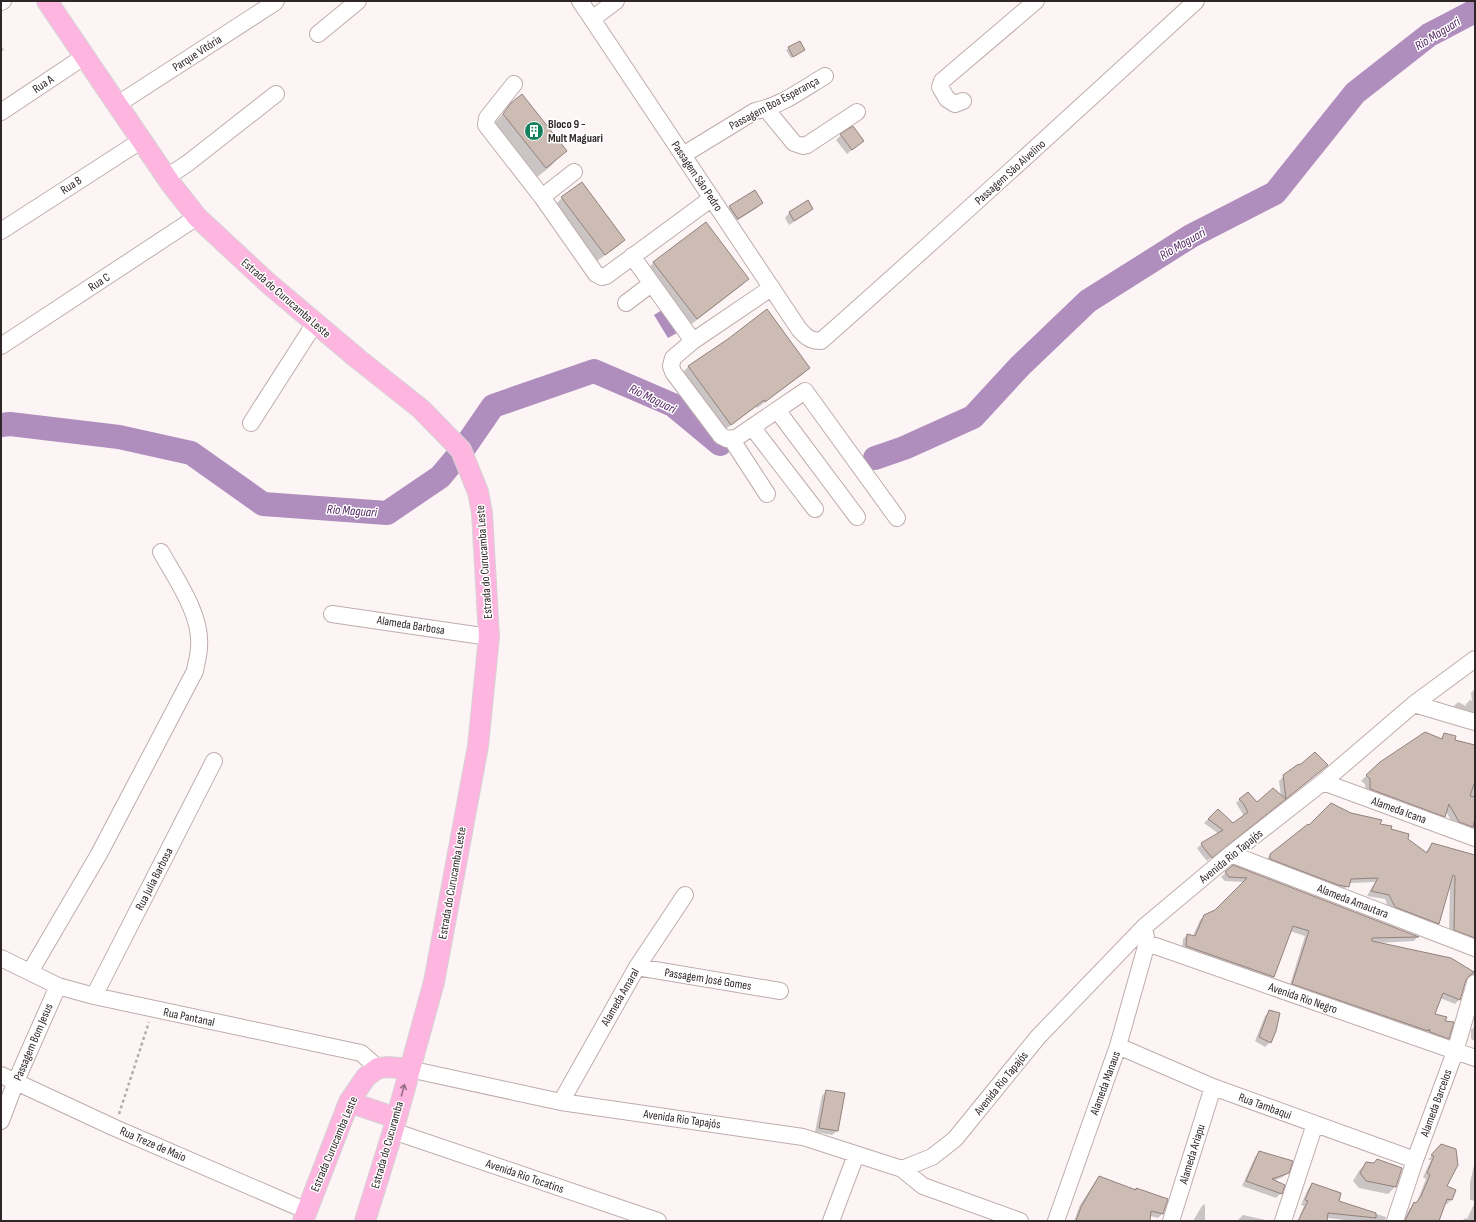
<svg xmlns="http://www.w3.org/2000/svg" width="1476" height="1222" viewBox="0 0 1476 1222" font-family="'Sofia Sans Condensed',sans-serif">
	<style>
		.water { fill: #af8dbd }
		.shadow { fill: #0003 }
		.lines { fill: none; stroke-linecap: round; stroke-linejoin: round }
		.river { stroke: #af8dbd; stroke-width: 24 }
		.building { fill: #cdbcb4; stroke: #92827b }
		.minor-casing { stroke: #bfacac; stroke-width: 18 }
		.major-casing { stroke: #d5d4d4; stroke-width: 22 }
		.path { stroke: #b4acac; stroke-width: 2.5; stroke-dasharray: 3 3; stroke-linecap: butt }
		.minor { stroke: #fff; stroke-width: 16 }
		.major { stroke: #feb5df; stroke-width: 20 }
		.oneway { stroke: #966e83 }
		.labels { text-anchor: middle; stroke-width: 3; stroke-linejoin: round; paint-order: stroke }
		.street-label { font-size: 12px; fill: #2f2727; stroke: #fff }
		.poi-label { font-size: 12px; font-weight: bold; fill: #2f2727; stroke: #fff; text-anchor: start }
		.water-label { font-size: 13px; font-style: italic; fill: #542863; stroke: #fff }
	</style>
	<rect width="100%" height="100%" fill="#fdf5f5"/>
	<!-- water -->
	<path class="water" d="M662,310L677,333L668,338L654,315Z"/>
	<!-- shadow -->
	<path class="shadow" d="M799,42L804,50L791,58L786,50Z
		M1,45L4,50L1,52Z
		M512,104L565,151L551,166L531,182L489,129Z
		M841,135L863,141L847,154L836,140Z
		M562,198L624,240L617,247L597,261L555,205Z
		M808,201L812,208L808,213L789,225L785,218L789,213Z
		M762,203L757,208L733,223L725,211L730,207Z
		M654,262L748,279L741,286L689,326L647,270Z
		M729,340L809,368L802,375L757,408L756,407L723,431L681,374L688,367Z
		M1475,689V718L1455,711L1454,706L1458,702L1466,706V704L1470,700L1472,701L1471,693Z
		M1445,734L1453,741L1475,746V833L1454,827L1446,811L1444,816L1439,821L1366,794L1365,784L1361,781L1380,762L1440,739Z
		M1323,769L1207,861L1199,851L1197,848L1202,844L1219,834L1204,823L1218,810L1233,824L1244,816L1236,803L1240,799L1257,803L1281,796L1279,781L1284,776Z
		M1379,825L1390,829L1407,839L1425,853L1432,844L1475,857V945L1449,934L1450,885L1438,923L1434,928L1390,911L1385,899L1367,896L1375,882L1349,883L1343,891L1266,860L1270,855Z
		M1233,866L1417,937L1414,941L1376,943L1450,959L1475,974L1471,978H1466L1459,1000L1455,1004L1440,998L1433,1014L1448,1038L1444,1043L1289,988L1305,936L1290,931L1273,977L1269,981L1182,950L1183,939L1187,935L1193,936L1200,920L1205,916L1215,911L1244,882L1225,881L1221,877Z
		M1270,1011V1042L1265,1047L1255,1041L1265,1016Z
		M1475,1026V1041L1471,1039V1030Z
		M826,1091L837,1131L832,1135L815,1132L822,1096Z
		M1437,1149L1446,1186L1455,1191L1451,1200L1447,1204H1444L1439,1221H1403L1410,1208L1417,1202L1426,1179L1423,1177L1431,1160H1428Z
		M1259,1152L1288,1172L1283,1177L1273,1181L1281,1193L1276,1198L1242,1186L1255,1157Z
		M1475,1161V1201L1470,1200V1183Z
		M1366,1163L1395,1187L1388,1194L1359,1188L1353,1181L1359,1171Z
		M1099,1178L1135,1191L1137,1189L1163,1213L1158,1218L1124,1209L1112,1221H1074L1080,1205L1095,1182Z
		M1312,1184L1338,1202L1386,1217L1385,1221H1355L1300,1215L1304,1206L1301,1205L1308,1189Z
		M1475,1202V1221H1462L1465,1218L1467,1219Z
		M1205,1204V1221H1193L1202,1206Z
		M1243,1215L1270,1221H1237Z"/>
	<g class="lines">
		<!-- river -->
		<path class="river" d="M1,425L10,424L119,437L191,453L263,504L387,513L440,477L462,451L493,406L594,371L673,405L720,444
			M875,458L904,448L973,417L1020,366L1088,301L1191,236L1275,193L1355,93L1429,35L1475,11"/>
	</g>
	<!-- building -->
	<path class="building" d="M800,41L805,50L793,57L788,47Z
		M522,94L567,151L546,168L503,114L511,103Z
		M853,126L864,141L852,150L840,134Z
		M582,182L625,240L605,255L561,197Z
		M755,190L763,203L738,219L729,206Z
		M808,200L813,209L794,221L789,212Z
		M706,222L749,279L697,319L653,262Z
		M767,309L810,368L765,402L764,400L731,425L688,366L728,339Z
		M1425,732L1442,739L1444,733L1456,736L1455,740L1475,745V781L1470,796L1475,797V818L1473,827L1459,822L1449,804L1445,817L1370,789V779L1366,775L1380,762Z
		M1315,752L1328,765L1286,799L1283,775L1297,765L1301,764Z
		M1273,788L1286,799L1212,858L1203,847L1201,843L1223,830L1208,819L1218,809L1233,823L1248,812L1243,803L1239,799L1248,792L1257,802Z
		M1331,803L1351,813L1382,820L1380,824L1392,826L1391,829L1409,834L1408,839L1427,853L1432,843L1475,855V938L1454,930L1455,876L1453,875L1439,924L1395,907L1389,895L1371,891L1378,878L1351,879L1349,887L1338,885L1270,859V854L1308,824L1309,825Z
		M1233,865L1419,937L1372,938V941L1451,958L1474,972L1469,976L1466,980L1460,1000L1443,993L1435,1014L1447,1017L1445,1021L1454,1022L1449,1039L1430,1032L1429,1029L1428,1031L1292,984L1309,931L1293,926L1274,977L1186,946L1187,934L1195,936L1204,915L1215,910L1247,878L1229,877L1225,872Z
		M1269,1010L1280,1013L1276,1031L1271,1043L1259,1037Z
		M826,1090L845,1093L838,1131L819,1128Z
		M1441,1144L1456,1149L1458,1165L1447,1186L1456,1190L1452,1200L1447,1199L1439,1221H1405L1414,1202L1416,1203L1421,1196L1430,1175L1427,1173L1434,1156L1431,1155Z
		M1259,1151L1293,1161L1289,1173L1272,1179L1285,1185L1282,1194L1246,1181Z
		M1377,1159L1402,1168L1396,1187L1366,1181L1360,1173L1366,1162L1374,1163Z
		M1099,1176L1136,1190V1188L1168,1199L1163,1214L1151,1211L1150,1221H1076L1081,1207Z
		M1312,1183L1341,1193L1339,1201L1376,1213V1218L1328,1213L1327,1221H1298L1308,1201L1305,1200Z"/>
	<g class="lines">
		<defs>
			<path id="minor" d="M580,1L799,329C806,337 810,341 821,341C948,229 1072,115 1196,1
				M1,2L3,1
				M592,19L616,1
				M318,34L358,1
				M514,84L487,118L486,125L542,197L596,274L602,277L606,276L712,198
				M963,101L955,104L947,99L940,87L942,81L1036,1
				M118,104L274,3L276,1
				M766,109L794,143L803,146L807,145L857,112
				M1,112L85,56
				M683,155L755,111C781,106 803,89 825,76
				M167,177L188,163L276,94
				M542,197L574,172
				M1,231L142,140
				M632,256L693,341
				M771,288L693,341L673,358L671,366L673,372L721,436L727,439L736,438L805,391L897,518
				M626,303L651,284
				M1,346L197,217
				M777,410L857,517
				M251,423L315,323
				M752,427L815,509
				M732,440L767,494
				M332,614L489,637
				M1414,704L1475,722
				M1323,782L1475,838
				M1231,854L1475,948
				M1144,927L1147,943L1475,1058
				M1,958L58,986L94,996L361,1053L378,1068
				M637,967L780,991
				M30,972L99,854L195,671C196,663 199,655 199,647C202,615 176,579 161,552
				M94,996L214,761
				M1118,1046L1213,1087L1415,1160
				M409,1069L561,1102L803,1137L902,1169L932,1157L955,1139L1038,1037L1144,927L1231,854L1323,782L1414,704L1475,659
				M1,1075L115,1128L307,1211
				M561,1102L637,967L685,895
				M1,1121L16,1081L58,986
				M393,1131L658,1221
				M902,1169L923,1186L1020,1221
				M831,1221L856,1155
				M1056,1221L1118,1046L1147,943
				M1171,1221L1213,1087
				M1283,1221L1315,1124
				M1395,1221L1415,1160L1455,1052L1475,983"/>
			<path id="major" d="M47,1L171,184L197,217L268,283L358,359L421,409L461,450L478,492L482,513L489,637L478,746L434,982L393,1131L365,1221
				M349,1102L396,1118
				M303,1221L349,1102L366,1077L378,1068L389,1067L409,1069"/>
		</defs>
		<!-- minor casing -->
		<use href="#minor" class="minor-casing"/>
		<!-- major casing -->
		<use href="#major" class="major-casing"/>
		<!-- path -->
		<path class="path" d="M119,1114L149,1022"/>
		<!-- minor -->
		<use href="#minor" class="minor"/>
		<!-- major -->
		<use href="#major" class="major"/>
	</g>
	<!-- one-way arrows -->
	<defs><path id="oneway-shaft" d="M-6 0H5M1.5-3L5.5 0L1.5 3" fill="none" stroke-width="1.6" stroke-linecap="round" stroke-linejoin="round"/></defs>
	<use class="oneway" href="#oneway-shaft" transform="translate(403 1090) rotate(-75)"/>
	<!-- icons -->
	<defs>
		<symbol id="building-disc" viewBox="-11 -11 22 22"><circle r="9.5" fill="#14815e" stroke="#fff"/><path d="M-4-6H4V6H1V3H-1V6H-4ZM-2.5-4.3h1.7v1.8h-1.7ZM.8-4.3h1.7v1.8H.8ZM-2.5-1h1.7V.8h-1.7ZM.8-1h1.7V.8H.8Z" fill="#fff"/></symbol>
	</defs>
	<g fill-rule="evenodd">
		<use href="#building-disc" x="523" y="120" width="22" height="22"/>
	</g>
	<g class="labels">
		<!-- street labels -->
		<g class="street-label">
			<text transform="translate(197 53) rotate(-33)" y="4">Parque Vitória</text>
			<text transform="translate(43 84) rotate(-34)" y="4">Rua A</text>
			<text transform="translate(774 103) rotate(-28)" y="4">Passagem Boa Esperança</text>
			<text transform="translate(1010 172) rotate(-42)" y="4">Passagem São Alvelino</text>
			<text transform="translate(697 176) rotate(56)" y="4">Passagem São Pedro</text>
			<text transform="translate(71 185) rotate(-33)" y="4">Rua B</text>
			<text transform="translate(99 282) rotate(-33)" y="4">Rua C</text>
			<text transform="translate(286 298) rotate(41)" y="4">Estrada do Curucamba Leste</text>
			<text transform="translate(484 562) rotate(-94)" y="4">Estrada do Curucamba Leste</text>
			<text transform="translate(411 625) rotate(9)" y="4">Alameda Barbosa</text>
			<text transform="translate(1399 810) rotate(20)" y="4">Alameda Icana</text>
			<text transform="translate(1231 856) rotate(-39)" y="4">Avenida Rio Tapajós</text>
			<text transform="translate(154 879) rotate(-63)" y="4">Rua Julia Barbosa</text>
			<text transform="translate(452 883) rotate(-80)" y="4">Estrada do Curucamba Leste</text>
			<text transform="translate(1353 901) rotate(21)" y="4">Alameda Amautara</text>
			<text transform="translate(708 979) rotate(9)" y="4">Passagem José Gomes</text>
			<text transform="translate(620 997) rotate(-60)" y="4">Alameda Amaral</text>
			<text transform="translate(1303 998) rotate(19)" y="4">Avenida Rio Negro</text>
			<text transform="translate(189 1017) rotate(12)" y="4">Rua Pantanal</text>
			<text transform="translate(33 1042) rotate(-67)" y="4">Passagem Bom Jesus</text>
			<text transform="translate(1001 1083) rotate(-51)" y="4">Avenida Rio Tapajós</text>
			<text transform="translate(1105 1083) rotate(-70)" y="4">Alameda Manaus</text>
			<text transform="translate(1436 1103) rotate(-70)" y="4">Alameda Barcelos</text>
			<text transform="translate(1265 1106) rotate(20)" y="4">Rua Tambaqui</text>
			<text transform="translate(682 1119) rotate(8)" y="4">Avenida Rio Tapajós</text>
			<text transform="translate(153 1144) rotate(23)" y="4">Rua Treze de Maio</text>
			<text transform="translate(334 1144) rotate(-67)" y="4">Estrada Curucamba Leste</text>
			<text transform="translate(387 1145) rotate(-74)" y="4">Estrada do Cucuramba</text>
			<text transform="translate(1192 1154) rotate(-73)" y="4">Alameda Ariapu</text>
			<text transform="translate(525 1176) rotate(19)" y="4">Avenida Rio Tocatins</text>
		</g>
		<!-- poi labels -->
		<g class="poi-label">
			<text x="548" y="128">Bloco 9 -<tspan x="548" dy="14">Mult Maguari</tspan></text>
		</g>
		<!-- water labels -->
		<g class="water-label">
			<text transform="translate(1437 33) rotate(-32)" y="5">Rio Maguari</text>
			<text transform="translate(1182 243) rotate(-30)" y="5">Rio Maguari</text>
			<text transform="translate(653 398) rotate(26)" y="5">Rio Maguari</text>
			<text transform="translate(352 510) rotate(4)" y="5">Rio Maguari</text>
		</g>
	</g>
	<!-- border -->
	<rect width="1476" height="1222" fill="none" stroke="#2f2727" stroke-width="4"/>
</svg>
